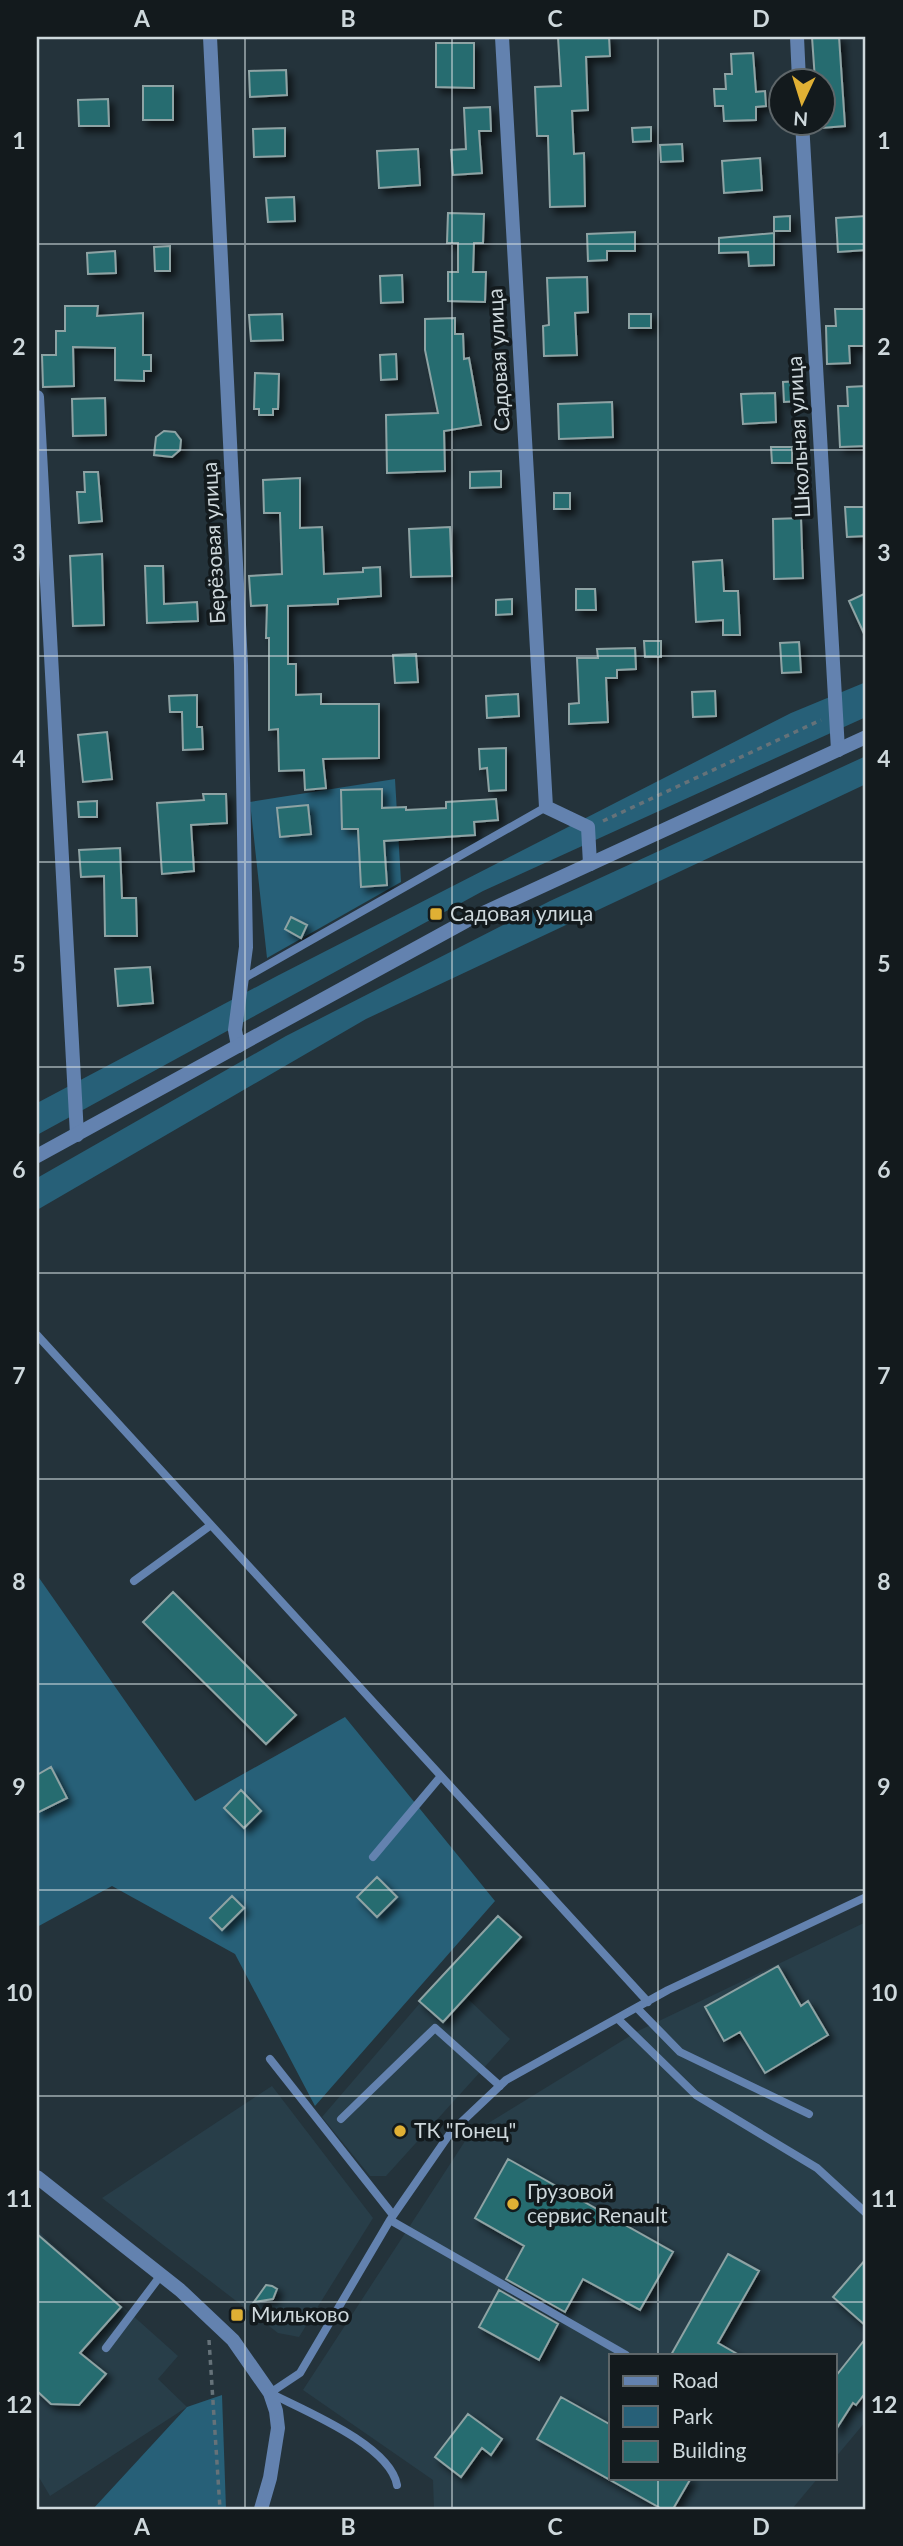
<svg xmlns="http://www.w3.org/2000/svg" width="903" height="2546" viewBox="0 0 903 2546" font-family="Lato,sans-serif">
	<style>
		.built { fill: #283e49 }
		.green { fill: #276078 }
		.building { fill: #276c70; stroke: #8ea3a4; stroke-width: 2; filter: url(#shadow) }
		.lines { fill: none; stroke-linecap: round; stroke-linejoin: round }
		.path { stroke: #657279; stroke-width: 3.5; stroke-dasharray: 5 5; stroke-linecap: butt }
		.service { stroke: #6382af; stroke-width: 8 }
		.minor { stroke: #6382af; stroke-width: 14 }
		.tertiary { stroke: #6382af; stroke-width: 14 }
		.grid { fill: none; stroke: #ced8dc; stroke-width: 2; stroke-opacity: 0.55 }
		.poi-dot { fill: #e0b034; stroke: #131a1d; stroke-width: 2.5 }
		.labels { text-anchor: middle; stroke-width: 7; stroke-linejoin: round; paint-order: stroke }
		.street-label { font-size: 21px; fill: #ced8dc; stroke: #131a1d }
		.poi-label { font-size: 21px; fill: #ced8dc; stroke: #131a1d; text-anchor: start }
		.neatline { fill: none; stroke: #ced8dc; stroke-width: 2.5 }
		.grid-label { font-size: 23px; text-anchor: middle; font-weight: bold; fill: #ced8dc }
	</style>
	<defs>
		<filter id="shadow"><feDropShadow dx="5" dy="5" stdDeviation="3.5" flood-color="#0009"/></filter>
	</defs>
	<rect width="100%" height="100%" fill="#24333b"/>
	<!-- built -->
	<path class="built" d="M866,1922V2421L835,2458V2355H611V2478H818L792,2509H434L433,2480L303,2390L469,2135L638,2031Z
		M466,1997L510,2039L386,2176H370L322,2117L420,2003L443,2022Z
		M272,2086L373,2218L299,2337L278,2333L102,2198Z
		M37,2230L178,2356L158,2379L187,2407L50,2496L37,2474Z"/>
	<!-- green -->
	<path class="green" d="M866,682V717L483,891L37,1135V1103L277,976L791,713Z
		M866,756V784L366,1019L37,1210V1178L286,1036L550,901Z
		M395,779L401,882L267,958L250,802Z
		M37,1575L195,1801L345,1717L495,1901L315,2106L235,1954L112,1886L37,1927Z
		M222,2395L226,2509H93L187,2407Z"/>
	<!-- building -->
	<path class="building" d="M558,37H609L610,56L586,57L588,110L572,111L574,154L584,153L585,206L550,207L548,136H537L535,87L561,86Z
		M812,37H839L845,126L822,128V80H815Z
		M436,43H474V88L436,87Z
		M753,53L756,92L765,91L766,106L756,107V120L724,121L723,106H715L714,89H726L725,74H732L731,54Z
		M286,70L287,95L250,97L249,71Z
		M143,86H173V120H143Z
		M108,99L109,126H79L78,100Z
		M490,107L491,131H479L482,173L453,175L451,150L466,149L464,108Z
		M651,127V141L633,142L632,128Z
		M285,128V156L254,157L253,129Z
		M682,144L683,161L661,162L660,145Z
		M418,149L420,185L379,188L377,151Z
		M760,158L762,190L724,193L722,161Z
		M294,197L295,221L268,222L266,198Z
		M448,213L484,214L483,243H474L473,272H486L485,302L448,301V272H458V243H447Z
		M790,216V231H774V217Z
		M866,216V250L838,252L836,218Z
		M635,232V251H607V260L588,261L587,234Z
		M774,233V265L749,266L748,252L719,253V238Z
		M170,246V271H155L154,247Z
		M115,251L116,273L88,274L87,253Z
		M402,275L403,302L381,303L380,276Z
		M587,277L588,312L575,313L577,355L544,356L543,326L549,325L547,278Z
		M65,306H98L97,316L143,313V355H151V371H144V381L115,380V348L73,347L74,386L43,387L42,355H56V331H65Z
		M835,309H866V346H849L850,363L827,364L826,326H836Z
		M282,314L283,340L251,341L249,315Z
		M629,314H651V328H629Z
		M455,318V334H463L464,359L469,358L481,425L444,431L445,471L387,473L386,415L438,413L425,350V319Z
		M396,354L397,379L381,380L380,355Z
		M255,373L279,374L278,409H273V415H259V409H254Z
		M799,381L800,401L784,402L783,382Z
		M866,386V446L840,447L838,406H848L847,387Z
		M775,393L776,422L743,424L741,394Z
		M105,398L106,435L73,436L72,399Z
		M612,402L613,437L559,439L558,404Z
		M164,431L175,432L181,440L180,450L172,457L154,455L156,437Z
		M771,447H792V463H772Z
		M501,471V487L470,488V472Z
		M84,472H98L102,521L79,523L77,492H85Z
		M300,478V528L322,527L324,574L363,572V568L380,567L381,596L338,599V604L288,606V664H296V695L321,694V704H379V758L323,759L326,788L305,790L304,770L279,771L278,729L269,730V638H266L267,605L251,606L249,576L282,574L280,513H264L263,480Z
		M554,493H570V509H554Z
		M845,507H866V536L847,537Z
		M801,518L803,578L774,579L773,519Z
		M450,527L452,576L411,577L409,529Z
		M102,554L104,625L73,626L70,556Z
		M722,560L724,591H738L740,635H723V620L696,622L693,562Z
		M145,566H163L164,604L197,602L198,621L147,623Z
		M576,589H595L596,610H576Z
		M866,593V638L849,601Z
		M512,599V614L496,615V600Z
		M644,641H661V657H645Z
		M799,642L801,672L782,673L780,643Z
		M635,648L636,669L617,670V678H606L608,722L569,724V704L579,703L577,658H598L597,649Z
		M416,654L418,682L395,683L393,655Z
		M715,691L716,716L693,717L692,692Z
		M518,694L519,716L487,718L486,696Z
		M197,695V727H202L203,749L183,750L182,712H170L169,696Z
		M107,732L112,779L83,782L78,735Z
		M506,748V790L489,791L487,768L480,769L479,749Z
		M382,789V808L406,807V810L446,808V802L496,799L498,820L474,822L475,835L384,841L387,885L361,887L358,829H342L341,790Z
		M203,794H226L227,823L191,825L194,871L162,874L157,803L204,800Z
		M97,801V817H79L78,802Z
		M308,805L311,834L280,837L277,808Z
		M120,848L122,898H136L137,936H105L104,876L81,877L79,850Z
		M291,917L307,925L301,938L285,929Z
		M150,967L153,1003L118,1006L115,969Z
		M173,1592L296,1715L266,1744L143,1622Z
		M51,1767L67,1798L37,1813V1775Z
		M241,1790L261,1811L244,1828L224,1808Z
		M377,1877L397,1897L377,1917L357,1897Z
		M232,1896L244,1908L222,1930L210,1918Z
		M498,1916L521,1937L443,2022L419,2001Z
		M778,1966L801,2006L808,2001L828,2035L765,2073L740,2032L724,2041L705,2007Z
		M508,2159L673,2252L640,2310L583,2279L565,2312L506,2279L524,2246L475,2218Z
		M37,2234L121,2307L80,2353L106,2374L79,2405L51,2404L37,2391Z
		M728,2254L759,2271L718,2343L739,2355H671Z
		M866,2259V2326L833,2297Z
		M266,2285L272,2286L277,2289L273,2299L254,2302Z
		M499,2290L558,2324L539,2360L479,2327Z
		M866,2338V2392L856,2405L853,2403L835,2431V2377Z
		M561,2397L611,2425V2478H691L673,2509H662L537,2439Z
		M468,2414L502,2439L491,2455L482,2448L461,2477L435,2457Z"/>
	<g class="lines">
		<!-- path -->
		<path class="path" d="M603,821L821,720
			M209,2340L220,2509"/>
		<!-- service -->
		<path class="service" d="M241,980L546,807
			M37,1335L648,2002
			M134,1581L211,1525
			M373,1857L441,1776
			M637,2008L680,2052L809,2114
			M618,2019L696,2095L817,2168L866,2213
			M270,2059L393,2215
			M341,2119L435,2028L500,2086
			M390,2220L626,2355
			M106,2348L161,2275
			M270,2393L300,2373L390,2220L451,2132L506,2080L668,1990L866,1897
			M270,2393C303,2410 390,2445 397,2485"/>
		<!-- minor -->
		<path class="minor" d="M210,37L241,665L246,947L235,1030L238,1046
			M502,37L546,807L588,827L590,864
			M797,37L799,80
			M802,122L838,750
			M37,397L77,1135"/>
		<!-- tertiary -->
		<path class="tertiary" d="M37,1156L466,921L866,737
			M37,2177L180,2290L233,2340L270,2393L276,2411L278,2428L270,2478L261,2509"/>
	</g>
	<!-- grid -->
	<path class="grid" d="M245,37V2509M452,37V2509M658,37V2355M37,244H866M37,450H866M37,656H866M37,862H866M37,1067H866M37,1273H866M37,1479H866M37,1684H866M37,1890H866M37,2096H866M37,2302H866M658,2478V2509"/>
	<!-- markers -->
	<g class="poi-dot">
		<rect x="429" y="907" width="14" height="14" rx="3.5"/>
		<circle cx="400" cy="2131" r="7"/>
		<circle cx="513" cy="2204" r="7"/>
		<rect x="230" y="2308" width="14" height="14" rx="3.5"/>
	</g>
	<g class="labels">
		<!-- street labels -->
		<g class="street-label">
			<text transform="translate(499 360) rotate(-93)" y="7">Садовая улица</text>
			<text transform="translate(799 437) rotate(-93)" y="7">Школьная улица</text>
			<text transform="translate(214 543) rotate(-93)" y="7">Берёзовая улица</text>
		</g>
		<!-- poi labels -->
		<g class="poi-label">
			<text x="450" y="921">Садовая улица</text>
			<text x="414" y="2138">ТК "Гонец"</text>
			<text x="527" y="2199">Грузовой<tspan x="527" dy="24">сервис Renault</tspan></text>
			<text x="251" y="2322">Мильково</text>
		</g>
	</g>
	<!-- border -->
	<rect width="903" height="2546" fill="none" stroke="#131a1d" stroke-width="77"/>
	<!-- legend -->
	<rect x="609" y="2354" width="228" height="126" fill="#131a1d" stroke="#5e6669" stroke-width="2"/>
	<rect x="623" y="2376" width="35" height="10" fill="#6382af" stroke="#5e6669" stroke-width="2"/>
	<text x="672" y="2388" font-size="21" fill="#ced8dc">Road</text>
	<rect x="623" y="2406" width="35" height="21" fill="#276078" stroke="#5e6669" stroke-width="2"/>
	<text x="672" y="2424" font-size="21" fill="#ced8dc">Park</text>
	<rect x="623" y="2441" width="35" height="21" fill="#276c70" stroke="#5e6669" stroke-width="2"/>
	<text x="672" y="2458" font-size="21" fill="#ced8dc">Building</text>
	<!-- north arrow -->
	<g transform="translate(802 102) rotate(184)"><circle r="33" fill="#131a1d" stroke="#5e6669" stroke-width="2"/>
	<path d="M0-5L12 26L0 18L-12 26Z" fill="#e0b034"/>
	<text y="-10" font-size="19" font-weight="bold" text-anchor="middle" fill="#ced8dc">N</text>
	</g>
	<rect x="38" y="38" width="826" height="2470" class="neatline"/>
	<g class="grid-label">
		<text x="142" y="27">A</text>
		<text x="348" y="27">B</text>
		<text x="555" y="27">C</text>
		<text x="761" y="27">D</text>
		<text x="19" y="149">1</text>
		<text x="884" y="149">1</text>
		<text x="19" y="355">2</text>
		<text x="884" y="355">2</text>
		<text x="19" y="561">3</text>
		<text x="884" y="561">3</text>
		<text x="19" y="767">4</text>
		<text x="884" y="767">4</text>
		<text x="19" y="972">5</text>
		<text x="884" y="972">5</text>
		<text x="19" y="1178">6</text>
		<text x="884" y="1178">6</text>
		<text x="19" y="1384">7</text>
		<text x="884" y="1384">7</text>
		<text x="19" y="1590">8</text>
		<text x="884" y="1590">8</text>
		<text x="19" y="1795">9</text>
		<text x="884" y="1795">9</text>
		<text x="19" y="2001">10</text>
		<text x="884" y="2001">10</text>
		<text x="19" y="2207">11</text>
		<text x="884" y="2207">11</text>
		<text x="19" y="2413">12</text>
		<text x="884" y="2413">12</text>
		<text x="142" y="2535">A</text>
		<text x="348" y="2535">B</text>
		<text x="555" y="2535">C</text>
		<text x="761" y="2535">D</text>
	</g>
</svg>
